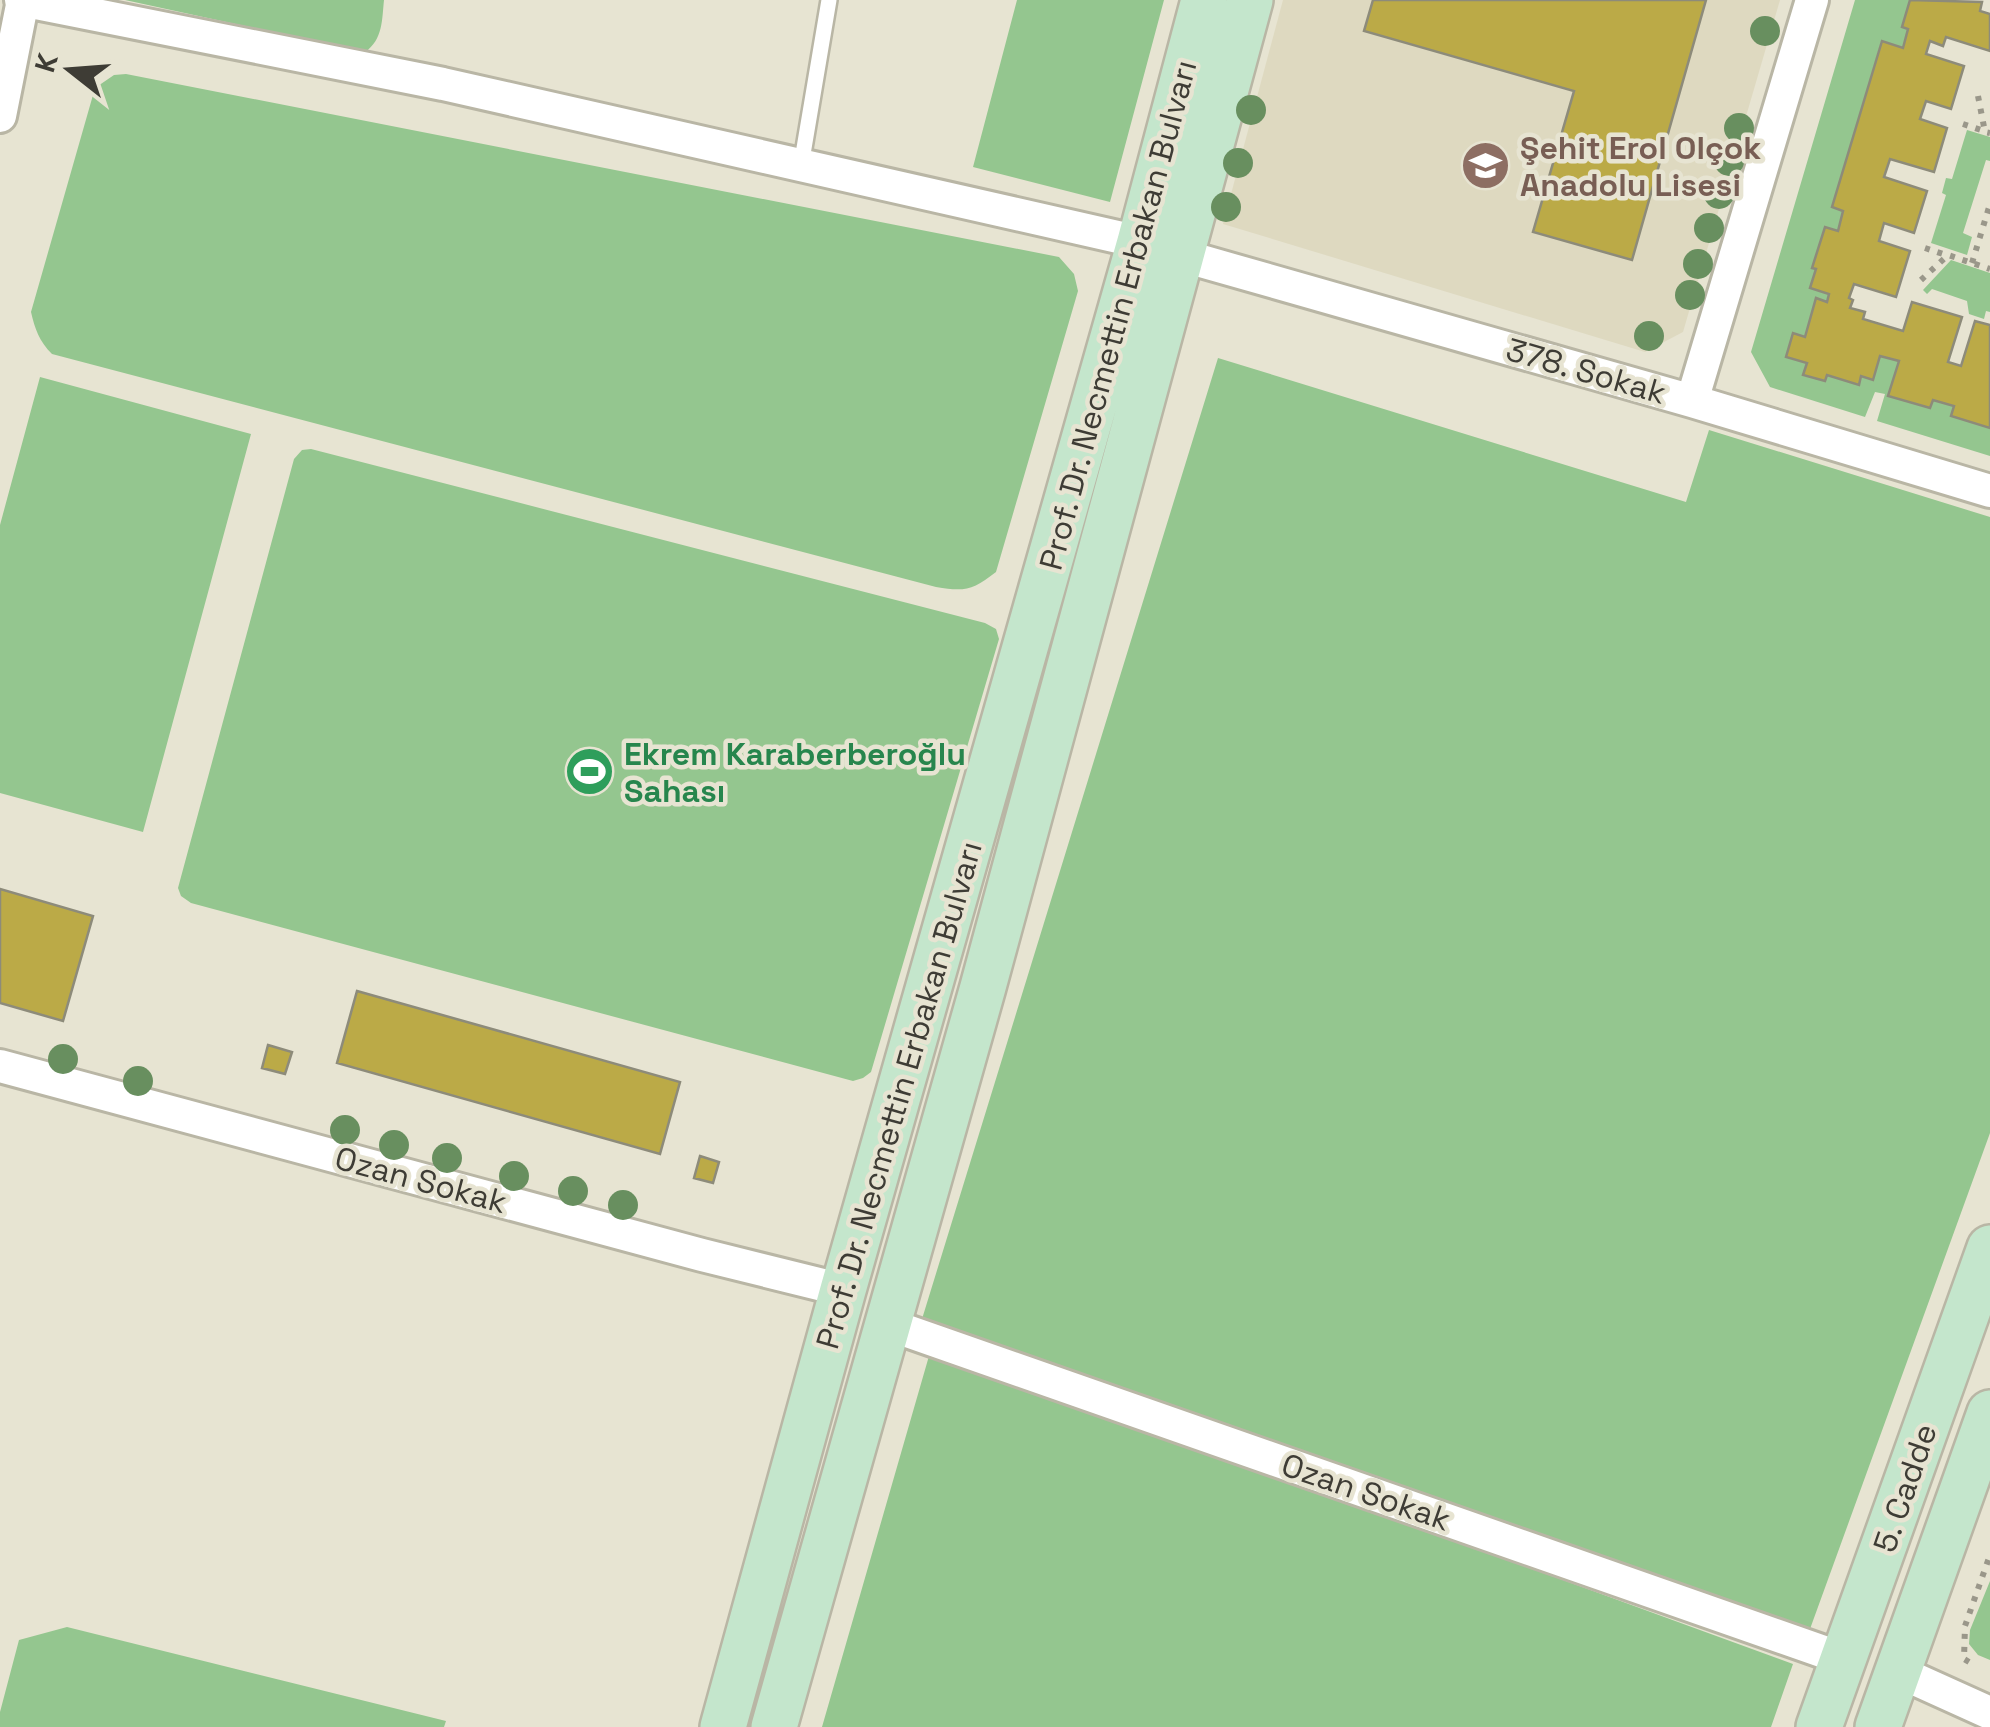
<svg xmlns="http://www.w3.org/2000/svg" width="1990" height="1727" viewBox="0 0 1990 1727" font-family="'Space Grotesk',sans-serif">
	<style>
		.built { fill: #ded9c0 }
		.green { fill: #94c68f }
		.building { fill: #bbaa47; stroke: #8d8b7a; stroke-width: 2.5 }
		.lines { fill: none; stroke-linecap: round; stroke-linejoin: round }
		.service-casing { stroke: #b9b6a5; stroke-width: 20 }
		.minor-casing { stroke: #b9b6a5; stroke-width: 38 }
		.secondary-casing { stroke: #b9b6a5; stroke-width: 50 }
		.path { stroke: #9a978a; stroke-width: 6; stroke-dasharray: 5 8; stroke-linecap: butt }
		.service { stroke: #fff; stroke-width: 15 }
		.minor { stroke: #fff; stroke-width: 32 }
		.secondary { stroke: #c4e6cc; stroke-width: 45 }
		.tree { fill: #688f5f }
		.labels { text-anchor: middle; stroke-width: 9; stroke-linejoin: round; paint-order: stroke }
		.education-label { font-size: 32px; font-weight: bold; fill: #785e54; stroke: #e7e4d2; text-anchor: start }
		.street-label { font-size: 32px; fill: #3e3c35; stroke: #e7e4d2 }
		.leisure-label { font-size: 32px; font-weight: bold; fill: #27864d; stroke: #e7e4d2; text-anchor: start }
	</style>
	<rect width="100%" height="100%" fill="#e7e4d2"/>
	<!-- built -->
	<path class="built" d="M1283,0H1780L1683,332L1645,352L1223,224Z"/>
	<!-- green -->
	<path class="green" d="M125,0H384C382,19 383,40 365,52Z
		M1017,0H1164L1110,202L973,167Z
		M1855,0H1910L1903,26L1908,29L1903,48L1881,42L1832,207L1843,211L1838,231L1825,227L1812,268L1816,269L1829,294L1827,302L1816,299L1805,337L1793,334L1786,356L1807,363L1804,375L1825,381L1827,375L1858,384L1861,376L1873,379L1880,356L1899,361L1929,408L1933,400L1954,406L1952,415L1990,428V456L1877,421L1885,394L1875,392L1865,417L1770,387L1751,352Z
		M126,74L1059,257L1074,274L1078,291L996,572C973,590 965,592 936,587L52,354C39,341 35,329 31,312L95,88L114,75Z
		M1967,130L1990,137V161L1986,160L1963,233L1972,237L1967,255L1931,243L1946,195L1942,193L1946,178L1952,179Z
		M1951,260L1990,273V312L1986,311L1984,319L1969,314L1967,301L1932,289L1927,294L1923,290Z
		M1218,358L1686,502L1709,430L1990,517V1133L1810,1629L918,1332Z
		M40,377L251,434L143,832L0,793V525Z
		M311,449L985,623L996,629L999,639L871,1072L863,1078L853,1081L191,903L181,896L178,888L294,459L302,450Z
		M931,1349L1793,1664L1771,1727H822Z
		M1990,1581V1660L1978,1655L1969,1644L1970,1630Z
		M67,1627L446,1721L444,1727H0V1712L19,1640Z"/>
	<!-- building -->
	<path class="building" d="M1373,0H1706L1632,260L1533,232L1574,91L1364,31Z
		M1910,0L1982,2L1980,11L1990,14V51L1946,37L1943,46L1930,41L1926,54L1964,66L1951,109L1926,101L1920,119L1947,128L1934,172L1890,159L1884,177L1927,191L1914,233L1884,223L1879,241L1910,251L1896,297L1854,284L1849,298L1853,300L1850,308L1865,312L1863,319L1903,331L1912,302L1962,317L1948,362L1961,366L1975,321L1990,325V428L1951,416L1954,406L1933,400L1930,408L1888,396L1899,361L1880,356L1873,380L1861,376L1859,385L1827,375L1825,381L1803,375L1807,363L1786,357L1793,333L1805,337L1816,298L1827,302L1829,294L1810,288L1816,269L1812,268L1825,227L1838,231L1843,211L1832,207L1882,41L1903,48L1908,29L1902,27Z
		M0,889L93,916L63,1021L0,1003Z
		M357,991L680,1082L660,1154L337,1063Z
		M268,1045L292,1052L285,1074L262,1068Z
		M700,1156L719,1162L713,1183L694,1178Z"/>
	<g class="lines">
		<defs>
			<path id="service" d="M801,166L829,0"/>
			<path id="minor" d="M21,0L443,84L1140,242
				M0,116L23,0
				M1180,255L1692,401L1990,491
				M1692,401L1812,0
				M0,1066L702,1255L843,1290
				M887,1329L907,1331L1844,1659
				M1897,1671L1990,1713"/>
			<path id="secondary" d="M723,1727L843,1290L1140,242L1204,0
				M774,1727L983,987L1250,0
				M1819,1727L1990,1248
				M1878,1727L1990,1413"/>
		</defs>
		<!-- service casing -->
		<use href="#service" class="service-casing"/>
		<!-- minor casing -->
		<use href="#minor" class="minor-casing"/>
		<!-- secondary casing -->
		<use href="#secondary" class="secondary-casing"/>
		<!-- path -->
		<path class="path" d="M1978,96L1985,132L1990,133
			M1963,124L1984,131
			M1925,248L1946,255
			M1972,263L1990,204
			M1921,280L1948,255L1990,269
			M1969,1662L1964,1659L1965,1626L1990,1555"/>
		<!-- service -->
		<use href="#service" class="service"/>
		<!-- minor -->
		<use href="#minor" class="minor"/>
		<!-- secondary -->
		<use href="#secondary" class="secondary"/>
	</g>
	<!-- trees -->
	<g class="tree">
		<circle cx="1765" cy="31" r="15"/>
		<circle cx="1251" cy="110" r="15"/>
		<circle cx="1739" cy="128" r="15"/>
		<circle cx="1729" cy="161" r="15"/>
		<circle cx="1238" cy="163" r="15"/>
		<circle cx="1719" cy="194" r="15"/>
		<circle cx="1226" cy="207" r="15"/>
		<circle cx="1709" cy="228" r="15"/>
		<circle cx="1698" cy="264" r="15"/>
		<circle cx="1690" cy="295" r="15"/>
		<circle cx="1649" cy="336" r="15"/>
		<circle cx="63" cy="1059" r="15"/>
		<circle cx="138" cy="1081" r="15"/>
		<circle cx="345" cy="1130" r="15"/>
		<circle cx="394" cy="1145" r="15"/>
		<circle cx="447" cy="1158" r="15"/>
		<circle cx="514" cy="1176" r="15"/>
		<circle cx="573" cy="1191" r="15"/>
		<circle cx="623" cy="1205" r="15"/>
	</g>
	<!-- icons -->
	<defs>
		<symbol id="school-disc" viewBox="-11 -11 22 22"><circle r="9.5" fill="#8d6e63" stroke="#e7e4d2"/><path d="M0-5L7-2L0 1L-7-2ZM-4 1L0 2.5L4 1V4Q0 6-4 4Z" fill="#fff"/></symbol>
		<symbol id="stadium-disc" viewBox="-11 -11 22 22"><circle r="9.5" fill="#2e9e5b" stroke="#e7e4d2"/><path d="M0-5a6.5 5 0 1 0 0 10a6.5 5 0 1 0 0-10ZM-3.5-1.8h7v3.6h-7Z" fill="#fff"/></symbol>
	</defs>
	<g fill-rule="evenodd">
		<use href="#school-disc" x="1458" y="138" width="55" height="55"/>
		<use href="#stadium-disc" x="562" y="744" width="55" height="55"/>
	</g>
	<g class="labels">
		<!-- education labels -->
		<g class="education-label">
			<text x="1520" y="159">Şehit Erol Olçok<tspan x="1520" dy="37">Anadolu Lisesi</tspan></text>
		</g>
		<!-- street labels -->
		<g class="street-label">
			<text transform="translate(1118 315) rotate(-75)" y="11">Prof. Dr. Necmettin Erbakan Bulvarı</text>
			<text transform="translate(1586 371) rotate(16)" y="11">378. Sokak</text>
			<text transform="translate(899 1095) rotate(-74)" y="11">Prof. Dr. Necmettin Erbakan Bulvarı</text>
			<text transform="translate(421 1180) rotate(15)" y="11">Ozan Sokak</text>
			<text transform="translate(1905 1488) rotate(-71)" y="11">5. Cadde</text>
			<text transform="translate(1366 1492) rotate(19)" y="11">Ozan Sokak</text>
		</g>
		<!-- leisure labels -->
		<g class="leisure-label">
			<text x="624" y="765">Ekrem Karaberberoğlu<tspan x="624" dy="37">Sahası</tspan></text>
		</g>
	</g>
	<!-- north arrow -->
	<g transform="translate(70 70) rotate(287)" stroke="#e7e4d2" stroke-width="8" paint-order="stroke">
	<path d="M0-8L18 38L0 25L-18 38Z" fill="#3e3c35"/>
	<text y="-15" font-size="28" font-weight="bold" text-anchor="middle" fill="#3e3c35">K</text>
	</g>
</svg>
